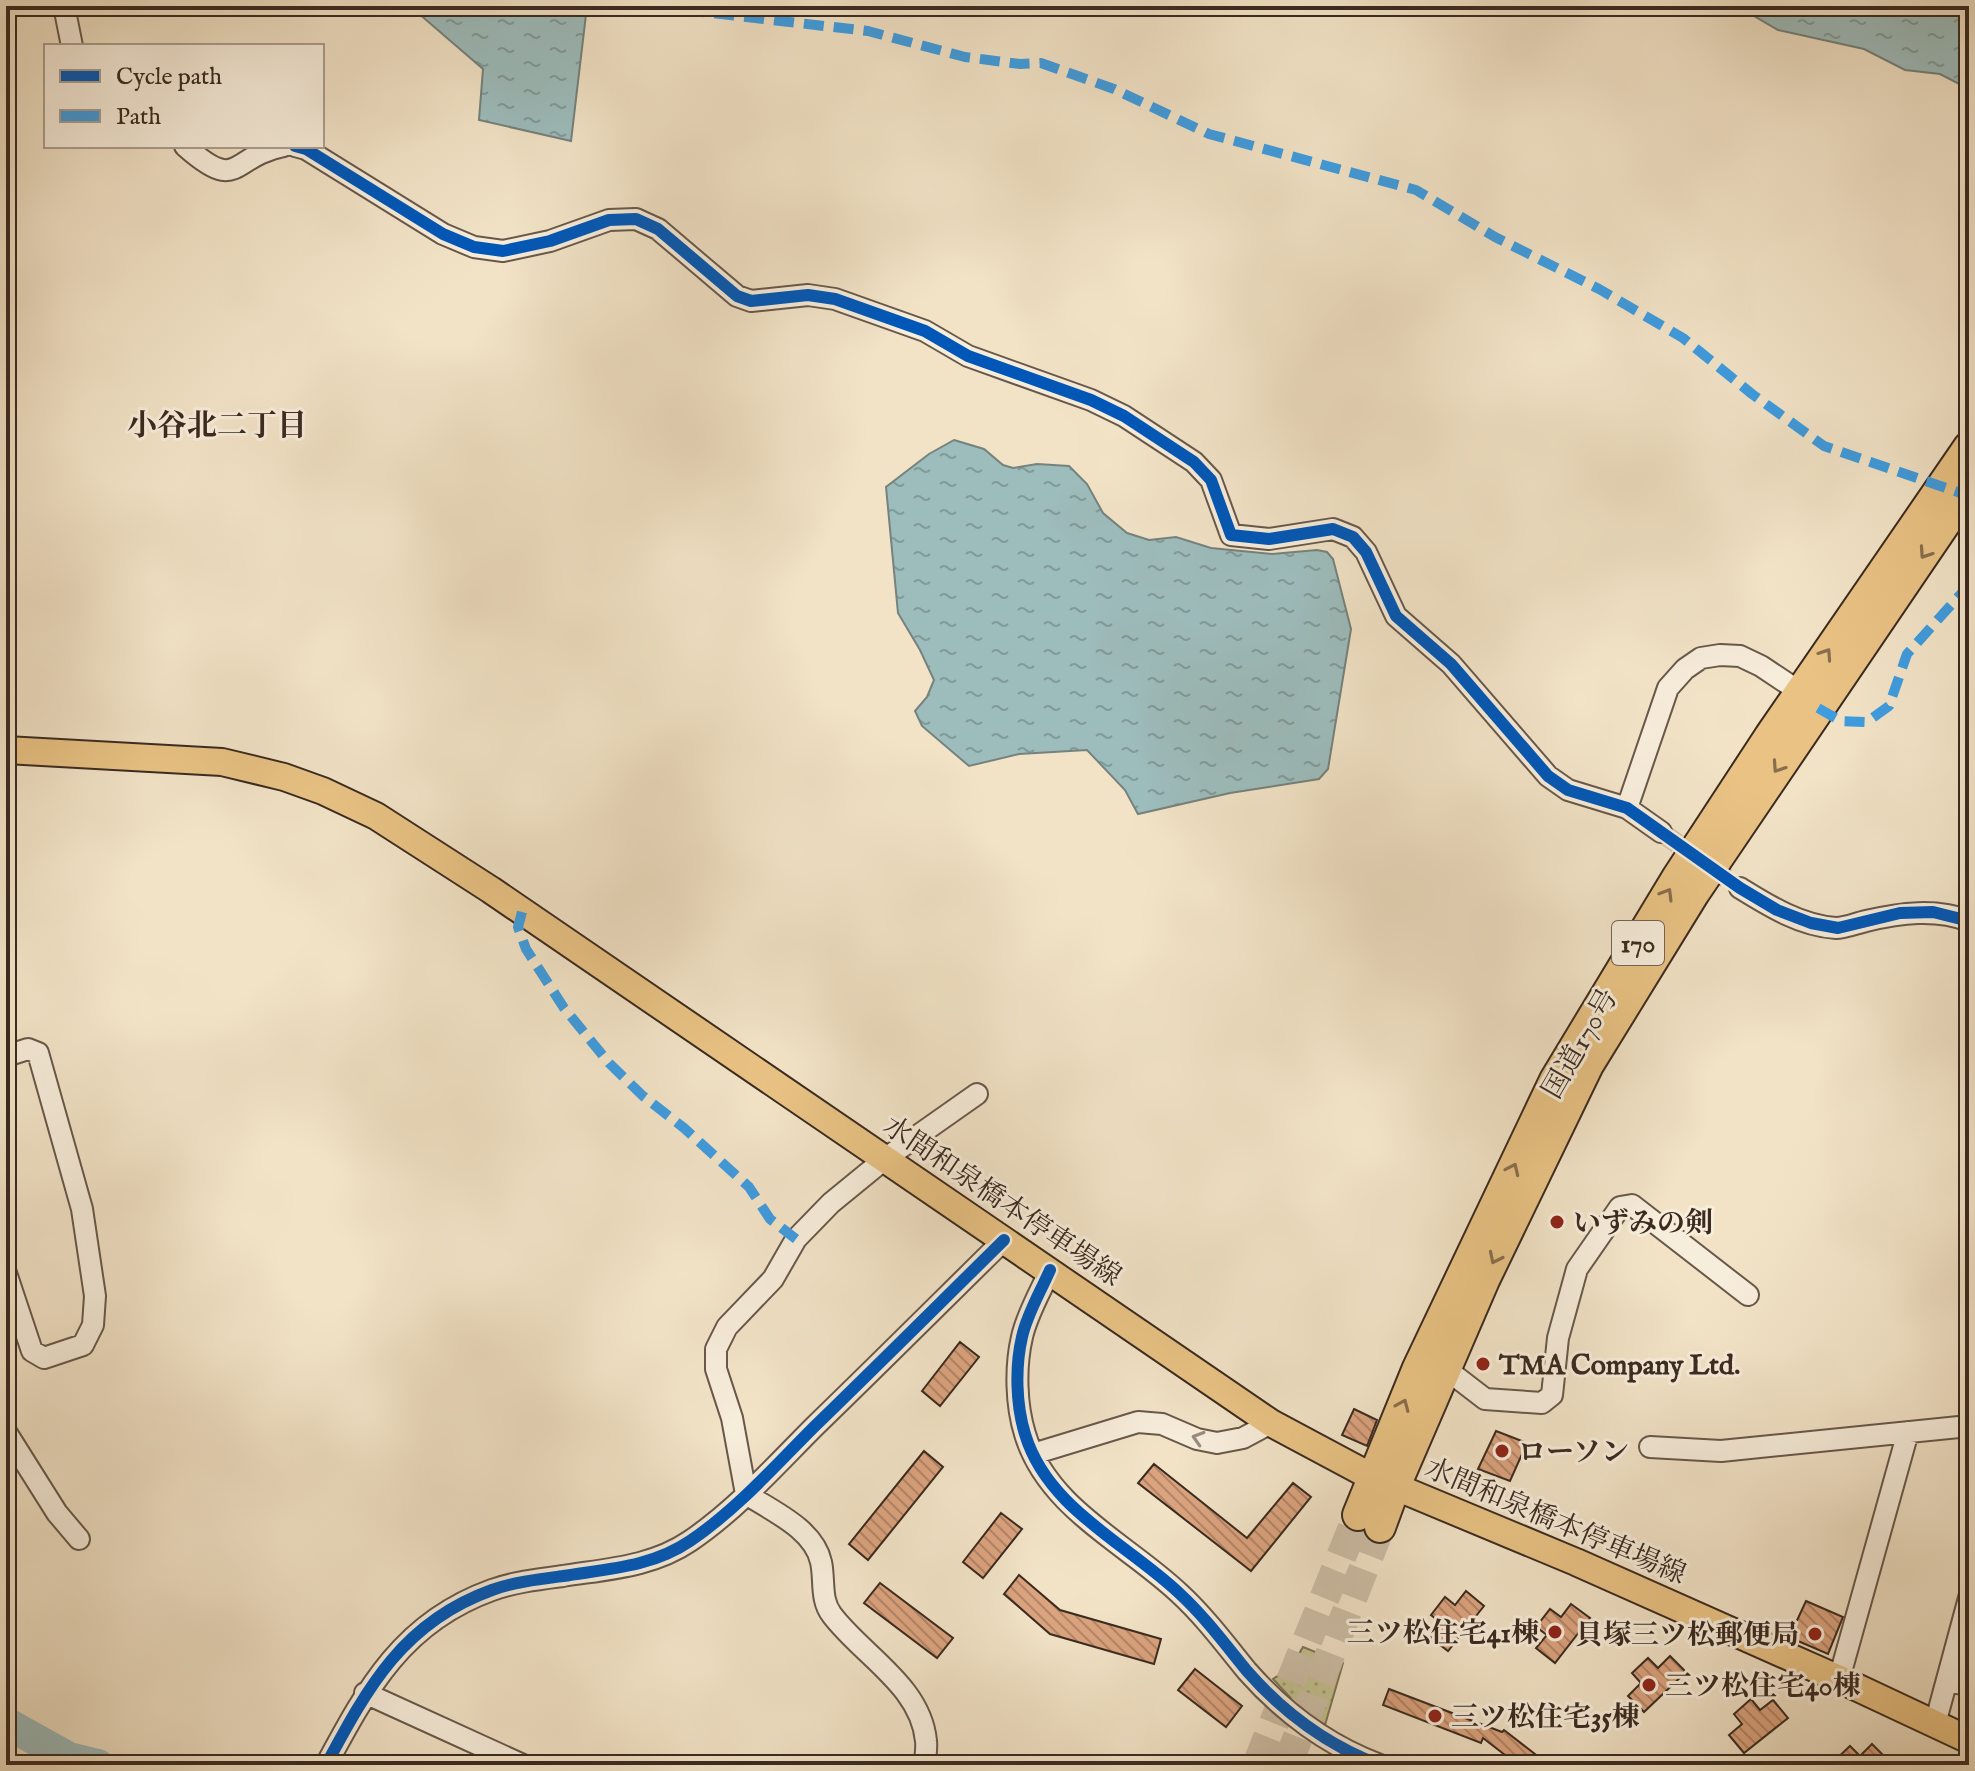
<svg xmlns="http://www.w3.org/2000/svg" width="1975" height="1771" viewBox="0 0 1975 1771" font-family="'IM FELL English','Noto Serif JP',serif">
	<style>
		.park { fill: url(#park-dots); stroke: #7e7658; stroke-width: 2 }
		.water { fill: url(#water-ripples); stroke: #75827e; stroke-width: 2 }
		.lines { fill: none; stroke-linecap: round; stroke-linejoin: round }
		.river { stroke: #9dbdbd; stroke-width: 32 }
		.building { fill: url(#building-back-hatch); stroke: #3a2a20; stroke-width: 2 }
		.minor-tunnel { stroke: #cdbea6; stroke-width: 20; stroke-dasharray: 20 10; stroke-linecap: butt }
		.highway-tunnel { stroke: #cdbea6; stroke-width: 30; stroke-dasharray: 30 15; stroke-linecap: butt }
		.minor-casing { stroke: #68584a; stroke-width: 24 }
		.major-casing { stroke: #3a2a20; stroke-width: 30 }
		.highway-casing { stroke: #3a2a20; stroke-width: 34 }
		.minor { stroke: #f7eddb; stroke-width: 20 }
		.major { stroke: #e9c284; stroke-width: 26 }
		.highway { stroke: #e9c284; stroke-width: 30 }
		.quiet { stroke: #3e9ce0; stroke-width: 10; stroke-dasharray: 20 10; stroke-linecap: butt }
		.cycleway-casing { stroke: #f7eddb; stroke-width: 17 }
		.cycleway { stroke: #0057b8; stroke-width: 12 }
		.oneway { stroke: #896e4d }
		.oneway2 { stroke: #988c7e }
		.poi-dot { fill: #8f2418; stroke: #f7eddb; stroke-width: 3 }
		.labels { text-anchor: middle; stroke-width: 6; stroke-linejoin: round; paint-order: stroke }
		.shield { fill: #f7eddb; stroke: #736458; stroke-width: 2 }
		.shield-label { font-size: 26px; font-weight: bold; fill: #3a2a20 }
		.street-label { font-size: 28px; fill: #3a2a20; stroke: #f7eddb }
		.poi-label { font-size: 28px; font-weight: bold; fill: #3a2a20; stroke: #f7eddb; text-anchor: start }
		.neighbourhood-label { font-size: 30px; font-weight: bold; fill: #3a2a20; stroke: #f7eddb }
	</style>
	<defs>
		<pattern id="park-dots" width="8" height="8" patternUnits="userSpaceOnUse" patternTransform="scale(2)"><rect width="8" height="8" fill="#c3c190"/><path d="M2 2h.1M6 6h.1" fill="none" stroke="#9f9d75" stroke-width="1.8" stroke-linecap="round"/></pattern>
		<pattern id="water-ripples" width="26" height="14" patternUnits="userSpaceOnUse" patternTransform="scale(2)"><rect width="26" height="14" fill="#9dbdbd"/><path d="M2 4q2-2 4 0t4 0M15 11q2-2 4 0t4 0" fill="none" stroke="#819a99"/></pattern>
		<pattern id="building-back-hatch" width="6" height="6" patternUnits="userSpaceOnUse" patternTransform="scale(2)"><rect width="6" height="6" fill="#dba37e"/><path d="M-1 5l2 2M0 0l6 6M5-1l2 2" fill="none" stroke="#b38567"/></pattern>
	</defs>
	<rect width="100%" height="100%" fill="#f2e3c7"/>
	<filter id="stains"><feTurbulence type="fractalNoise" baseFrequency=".0025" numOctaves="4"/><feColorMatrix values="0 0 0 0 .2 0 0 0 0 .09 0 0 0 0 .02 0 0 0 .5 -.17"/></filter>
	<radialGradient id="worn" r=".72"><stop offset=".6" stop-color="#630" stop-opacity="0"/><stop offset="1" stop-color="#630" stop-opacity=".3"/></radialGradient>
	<!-- park -->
	<path class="park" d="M1303,1647L1343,1663L1325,1725L1300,1708L1273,1679L1290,1668Z"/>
	<!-- water -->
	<path class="water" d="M424,6H587L571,141L479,120L483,69L418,13Z
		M1737,6H1969V89L1940,74L1905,70L1864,49L1778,30Z
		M954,440L984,449L1003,465L1013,468L1037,464L1069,466L1087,484L1103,513L1127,533L1149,540L1176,537L1211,548L1272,554L1317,550L1327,552L1333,559L1351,629L1328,769L1319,779L1230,793L1138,814L1125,790L1087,750L1019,754L969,766L922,726L915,711L927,697L934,680L920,650L898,613L886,487L929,454Z"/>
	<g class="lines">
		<!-- river -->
		<path class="river" d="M6,1723L69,1758L98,1765"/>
	</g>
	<!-- building -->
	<path class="building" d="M960,1342L979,1357L940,1406L922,1391Z
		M1354,1409L1377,1420L1367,1446L1342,1435Z
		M1496,1431L1527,1443L1510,1481L1478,1469Z
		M924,1451L943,1467L868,1560L849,1544Z
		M1154,1464L1247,1538L1293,1483L1311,1497L1251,1571L1138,1483Z
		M1001,1513L1022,1529L983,1578L963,1562Z
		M1019,1575L1060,1610L1161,1639L1154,1664L1050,1634L1004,1594Z
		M880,1583L953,1638L937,1658L864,1603Z
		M1466,1591L1484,1606L1448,1651L1430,1637L1441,1623L1431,1615L1445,1597L1455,1605Z
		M1806,1601L1843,1617L1828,1654L1798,1641L1797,1632L1793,1629Z
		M1571,1604L1590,1618L1555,1663L1536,1648L1547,1635L1536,1627L1550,1609L1561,1617Z
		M1670,1656L1686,1672L1644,1712L1628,1696L1641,1683L1632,1673L1648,1658L1658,1668Z
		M1195,1669L1242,1706L1226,1727L1178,1690Z
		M1389,1689L1502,1732L1504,1730L1549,1765H1518L1483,1738L1481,1743L1383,1705Z
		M1751,1699L1760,1710L1773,1700L1788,1718L1744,1753L1729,1735L1742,1724L1734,1714Z
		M1872,1744L1893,1765H1830L1850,1746L1860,1756Z"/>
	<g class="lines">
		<!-- minor-tunnel -->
		<path class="minor-tunnel" d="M1661,832L1740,888"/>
		<!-- highway-tunnel -->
		<path class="highway-tunnel" d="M1257,1765L1358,1515
			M1287,1765L1380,1527"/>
		<defs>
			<path id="minor" d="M64,6L72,46
				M185,146C240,195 230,156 284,146
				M295,146L306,149L443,234L474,247L503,251L550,241L609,220L636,219L658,229L737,296L751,301L808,295L835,299L925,331L968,356L1091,400L1124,416L1194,462L1211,480L1231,535L1269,539L1333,529L1353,537L1366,552L1396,616L1451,664L1548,776L1568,790L1627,808L1661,832
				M1627,808L1668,688L1685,669L1701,658L1720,655L1740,656L1761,666L1800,692
				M1740,888C1769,906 1801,926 1836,928C1845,928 1857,923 1866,921C1900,913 1936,908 1969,921
				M6,1056L28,1049L38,1053L82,1209L95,1296L93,1325L83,1345L44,1358L32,1351L6,1273
				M1050,1270C1041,1291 1027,1314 1022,1337C1015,1367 1016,1405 1025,1434C1047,1508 1126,1543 1179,1593C1205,1617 1225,1644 1247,1671C1283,1712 1329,1746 1380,1765
				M1446,1369L1485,1399L1542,1403L1552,1395L1558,1338L1577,1269L1620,1207L1632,1205L1748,1295
				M6,1432L57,1513L79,1539
				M1650,1447L1721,1451L1969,1426
				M1033,1454L1138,1422L1162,1424L1197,1439L1217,1443L1243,1438L1271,1423
				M1839,1679L1908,1432
				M1947,1680L1969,1686
				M365,1693L523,1765
				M1935,1724L1969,1598
				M326,1765C368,1687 403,1622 492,1590C514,1582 540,1579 563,1576C607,1569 652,1567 690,1541C736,1510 775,1466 814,1427C878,1365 941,1302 1004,1240
				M925,1765C925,1757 927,1748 926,1741C921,1686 862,1655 832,1615C820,1600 825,1580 821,1562C814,1529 772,1511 746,1494L732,1418L716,1369V1349L727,1327L773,1279L796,1239L831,1203L886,1158L977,1094"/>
			<path id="major" d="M6,750L222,762L284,777L323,791L376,816L491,890L1271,1423L1372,1477L1576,1562L1839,1679L1969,1740"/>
			<path id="highway" d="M1358,1515L1418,1368L1555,1080L1677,878L1770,736L1969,447
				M1380,1527L1395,1486L1484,1280L1588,1065L1694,893L1969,488"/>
		</defs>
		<!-- minor casing -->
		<use href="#minor" class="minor-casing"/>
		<!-- major casing -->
		<use href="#major" class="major-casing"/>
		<!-- highway casing -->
		<use href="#highway" class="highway-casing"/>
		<!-- minor -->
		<use href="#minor" class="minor"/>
		<!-- major -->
		<use href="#major" class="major"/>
		<!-- highway -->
		<use href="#highway" class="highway"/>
		<!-- quiet -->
		<path class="quiet" d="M686,6L694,11L868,31L965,57L1020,64L1041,63L1114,89L1209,134L1416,190L1495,237L1599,289L1683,338L1752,394L1824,446L1969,496
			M1818,708L1841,721L1867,722L1889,706L1907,654L1969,585
			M522,912L518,927L526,949L564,1008L609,1063L643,1096L684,1128L749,1187L770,1219L796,1239"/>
		<defs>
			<path id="cycleway" d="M295,146L306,149L443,234L474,247L503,251L550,241L609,220L636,219L658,229L737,296L751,301L808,295L835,299L925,331L968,356L1091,400L1124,416L1194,462L1211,480L1231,535L1269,539L1333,529L1353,537L1366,552L1396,616L1451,664L1548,776L1568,790L1627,808L1740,888L1777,910L1811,923L1838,928L1900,913L1933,912L1969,921
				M1050,1270C1041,1291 1027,1314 1022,1337C1015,1367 1016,1405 1025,1434C1047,1508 1126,1543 1179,1593C1205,1617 1225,1644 1247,1671C1283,1712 1329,1746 1380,1765
				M326,1765C368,1687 403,1622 492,1590C514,1582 540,1579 563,1576C607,1569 652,1567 690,1541C736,1510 775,1466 814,1427C878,1365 941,1302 1004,1240"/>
		</defs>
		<!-- cycleway casing -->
		<use href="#cycleway" class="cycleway-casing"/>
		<!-- cycleway -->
		<use href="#cycleway" class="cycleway"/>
	</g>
	<!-- one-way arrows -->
	<defs><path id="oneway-chevron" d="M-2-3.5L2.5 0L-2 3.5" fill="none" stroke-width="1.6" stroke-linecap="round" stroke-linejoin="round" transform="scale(2)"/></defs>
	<g class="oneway">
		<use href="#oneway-chevron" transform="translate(1925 553) rotate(124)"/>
		<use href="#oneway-chevron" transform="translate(1826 654) rotate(-56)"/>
		<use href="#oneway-chevron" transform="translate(1778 767) rotate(124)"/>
		<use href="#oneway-chevron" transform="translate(1667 894) rotate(-59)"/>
		<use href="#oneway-chevron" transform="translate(1513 1169) rotate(-65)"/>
		<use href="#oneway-chevron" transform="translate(1495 1258) rotate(116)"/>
		<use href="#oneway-chevron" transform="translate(1403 1405) rotate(-67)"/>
	</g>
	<use class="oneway2" href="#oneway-chevron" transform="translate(1198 1438) rotate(-163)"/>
	<!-- markers -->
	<g class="poi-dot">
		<circle cx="1557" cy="1222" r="8"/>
		<circle cx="1483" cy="1364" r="8"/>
		<circle cx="1502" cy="1451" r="8"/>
		<circle cx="1555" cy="1632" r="8"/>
		<circle cx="1815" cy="1634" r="8"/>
		<circle cx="1649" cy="1685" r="8"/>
		<circle cx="1435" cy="1716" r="8"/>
	</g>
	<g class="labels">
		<!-- shield labels -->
		<rect class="shield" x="1612" y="921" width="52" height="44" rx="6"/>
		<g class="shield-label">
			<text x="1638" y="952">170</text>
		</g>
		<!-- street labels -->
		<g class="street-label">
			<text transform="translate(1579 1043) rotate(-60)" y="10">国道170号</text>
			<text transform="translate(1003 1200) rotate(34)" y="10">水間和泉橋本停車場線</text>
			<text transform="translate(1556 1520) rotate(23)" y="10">水間和泉橋本停車場線</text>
		</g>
		<!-- poi labels -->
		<g class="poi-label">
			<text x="1573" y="1232">いずみの剣</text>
			<text x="1499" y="1374">TMA Company Ltd.</text>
			<text x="1518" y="1461">ローソン</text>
			<text x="1539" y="1642" text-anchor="end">三ツ松住宅41棟</text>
			<text x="1799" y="1644" text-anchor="end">貝塚三ツ松郵便局</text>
			<text x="1665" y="1695">三ツ松住宅40棟</text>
			<text x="1451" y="1726">三ツ松住宅35棟</text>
		</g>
		<!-- neighbourhood labels -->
		<g class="neighbourhood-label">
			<text x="217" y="435">小谷北二丁目</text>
		</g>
	</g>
	<!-- margin -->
	<rect width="1975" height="1771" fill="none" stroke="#f2e3c7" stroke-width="32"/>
	<rect x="8" y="8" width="1959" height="1755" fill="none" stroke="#3a2a20" stroke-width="4"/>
	<rect x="16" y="16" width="1943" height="1739" fill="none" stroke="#3a2a20" stroke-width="2"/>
	<!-- legend -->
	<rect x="44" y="44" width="280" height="104" fill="#f7eddb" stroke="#ab9f90" stroke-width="2"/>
	<rect x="60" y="70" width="40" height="12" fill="#0057b8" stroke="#ab9f90" stroke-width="2"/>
	<text x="116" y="84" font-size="24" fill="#3a2a20">Cycle path</text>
	<rect x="60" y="110" width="40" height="12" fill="#3e9ce0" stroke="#ab9f90" stroke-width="2"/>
	<text x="116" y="124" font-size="24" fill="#3a2a20">Path</text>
	<rect width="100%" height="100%" filter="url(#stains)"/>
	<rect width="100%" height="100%" fill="url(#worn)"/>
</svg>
